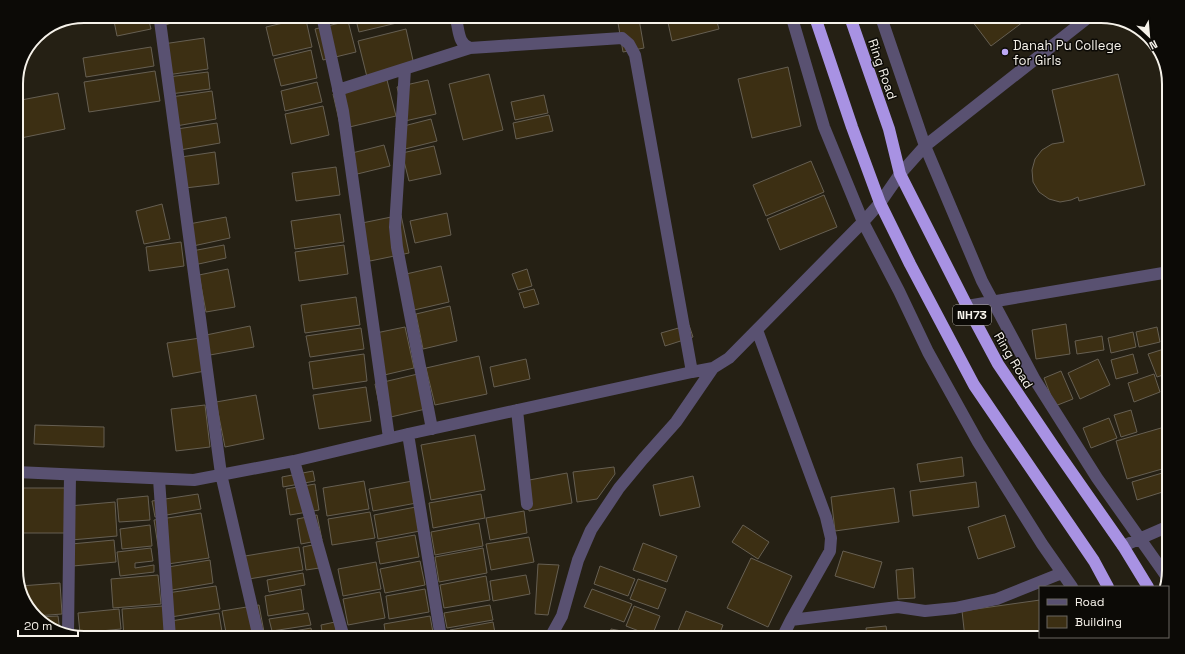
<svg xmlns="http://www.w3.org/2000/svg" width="1185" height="654" viewBox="0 0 1185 654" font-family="'Space Grotesk',sans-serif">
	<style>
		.building { fill: #3c2f13; stroke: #665f52 }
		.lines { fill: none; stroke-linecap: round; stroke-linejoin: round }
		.minor { stroke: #595171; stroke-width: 12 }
		.highway { stroke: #a892e3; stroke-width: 12 }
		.poi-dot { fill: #bda9f5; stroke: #0c0a06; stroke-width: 1.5 }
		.labels { text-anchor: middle; stroke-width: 3; stroke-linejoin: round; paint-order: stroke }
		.shield { fill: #0c0a06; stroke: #b0aca6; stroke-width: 1 }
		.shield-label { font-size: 12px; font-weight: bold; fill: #f6f2ea }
		.poi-label { font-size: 13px; fill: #f6f2ea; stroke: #0c0a06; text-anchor: start }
		.street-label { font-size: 13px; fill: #f6f2ea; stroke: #0c0a06 }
		.rim { fill: none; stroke: #f6f2ea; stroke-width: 2 }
	</style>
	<rect width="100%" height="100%" fill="#252014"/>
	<!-- building -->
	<path class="building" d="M1031,16L991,46L969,17Z
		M667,18H716L719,29L672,41Z
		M400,19L401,22L359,32L356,20Z
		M639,19L644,48L623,52L618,23Z
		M181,20L162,26L160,21Z
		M296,20H306L312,47L273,56L266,27Z
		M114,21H149L151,29L117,36Z
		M348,21L356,52L323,60L315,29Z
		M406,29L414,65L367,77L358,41Z
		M204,38L208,69L167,75L163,44Z
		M151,47L154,66L86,77L83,58Z
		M311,50L317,78L281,86L274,59Z
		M788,67L801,126L752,138L738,79Z
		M155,71L160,101L89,112L84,82Z
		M208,72L210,89L170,94L168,77Z
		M489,74L503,130L463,140L449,84Z
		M1118,74L1145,185L1079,201L1078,197L1071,200L1060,202L1049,199L1039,192L1033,182L1032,170L1035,159L1042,150L1052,144L1064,142L1052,90Z
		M387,80L396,116L341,129L333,94Z
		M428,80L436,114L405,121L397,87Z
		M317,82L322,102L285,111L281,91Z
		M212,91L216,119L176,126L171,97Z
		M58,93L65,129L16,139V101Z
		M544,95L548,113L515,120L511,102Z
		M323,106L329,135L291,144L285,114Z
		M549,115L553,131L516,139L513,123Z
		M431,119L437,141L401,150L396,128Z
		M217,123L220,143L180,150L177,129Z
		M384,145L390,166L349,176L344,155Z
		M434,146L441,174L409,181L402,153Z
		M215,152L219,184L185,188L181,157Z
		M811,161L824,192L766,216L753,185Z
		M336,167L340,195L296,201L292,173Z
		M824,195L837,227L780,250L767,219Z
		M162,204L170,239L144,244L136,211Z
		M447,213L451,235L415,243L410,221Z
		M340,214L344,242L295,249L291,221Z
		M401,215L409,253L370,261L362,223Z
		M226,217L230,238L193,246L189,224Z
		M181,242L184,266L149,271L146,247Z
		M224,245L226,258L194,265L192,251Z
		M344,245L348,274L299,281L295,252Z
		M441,266L449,302L414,310L406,274Z
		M228,269L235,307L206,312L199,275Z
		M527,269L532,286L518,290L512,274Z
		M534,289L539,304L524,308L519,293Z
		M356,297L360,325L305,333L301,305Z
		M450,306L457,341L423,349L416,314Z
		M1066,324L1070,354L1036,359L1032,330Z
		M689,325L693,337L665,346L661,333Z
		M250,326L254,347L210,355L206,335Z
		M405,327L414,368L380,376L371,334Z
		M1157,327L1160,342L1139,347L1136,332Z
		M361,328L364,349L310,357L306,336Z
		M1133,332L1136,347L1111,353L1108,338Z
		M1102,336L1104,350L1077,354L1075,341Z
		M200,338L205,371L173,377L167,343Z
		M1164,349L1169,363V373L1157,377L1148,354Z
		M364,354L367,381L313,389L309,362Z
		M1133,354L1138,373L1116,379L1111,360Z
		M479,356L487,394L435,405L426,368Z
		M526,359L530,379L494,387L490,367Z
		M1098,359L1110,385L1080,399L1068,373Z
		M1061,371L1073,399L1055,406L1044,378Z
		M422,373L430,408L382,419L375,384Z
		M1154,374L1160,392L1134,402L1128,383Z
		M366,387L371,421L319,429L313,395Z
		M256,395L264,439L225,447L216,402Z
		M205,405L210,447L176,451L171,409Z
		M1131,410L1137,432L1121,437L1114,415Z
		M1109,418L1117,438L1091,448L1083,428Z
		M35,425L104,427V447L34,444Z
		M1168,426L1169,430V467L1127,479L1116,441Z
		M475,435L485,490L431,500L421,445Z
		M962,457L964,476L920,482L917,464Z
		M614,467L615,474L597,499L577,502L573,472Z
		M313,471L315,481L283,487L282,477Z
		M1169,471V490L1137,500L1132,482Z
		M567,473L572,503L529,511L524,481Z
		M693,476L700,507L660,516L653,485Z
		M418,480L422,502L373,511L369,489Z
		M364,481L369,509L327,516L323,488Z
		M976,482L979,507L913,516L910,491Z
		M315,484L319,510L290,515L286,489Z
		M16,488H67L66,533H16Z
		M894,488L899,522L835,531L831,497Z
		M198,494L201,509L155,517L152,501Z
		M481,494L485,518L433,528L429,503Z
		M148,496L150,520L119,522L117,499Z
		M115,502L117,536L71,540L69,506Z
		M421,506L425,530L378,539L374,515Z
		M524,511L527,533L490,540L486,518Z
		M370,512L375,538L332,545L328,519Z
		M201,513L209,558L161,565L154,520Z
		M317,515L322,540L301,544L297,519Z
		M1005,515L1015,547L978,559L968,527Z
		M479,523L483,546L435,555L431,532Z
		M150,525L152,546L122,549L120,529Z
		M743,525L769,542L758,559L732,542Z
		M415,535L419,557L380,564L376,542Z
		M529,537L534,562L491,570L486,544Z
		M114,540L116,562L73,566L71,544Z
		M322,543L326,567L306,570L303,547Z
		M643,543L677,556L667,582L633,570Z
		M299,547L303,570L249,579L245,556Z
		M151,548L153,561L135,563V568L154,565V572L120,576L117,552Z
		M483,548L487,573L439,582L435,557Z
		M843,551L882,562L874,588L835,576Z
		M751,558L792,576L768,627L727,608Z
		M210,560L213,583L166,591L162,568Z
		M420,561L425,585L385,593L380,569Z
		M376,562L381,589L343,596L338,569Z
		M538,564L559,565L548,615L535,614Z
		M600,566L635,579L628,596L594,584Z
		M913,568L915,598L898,599L896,570Z
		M303,573L305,585L269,592L267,580Z
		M158,575L161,604L113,608L111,579Z
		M526,575L530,594L493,601L490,581Z
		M486,576L490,600L444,608L440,585Z
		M638,579L666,589L658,609L630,599Z
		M60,583L62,614L36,616L27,608L20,586Z
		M216,586L220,609L171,617L167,593Z
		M301,589L304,610L268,616L265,596Z
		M425,589L429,612L389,619L386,596Z
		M592,589L632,604L624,622L584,607Z
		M380,592L385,618L348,625L343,599Z
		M1040,600V637H1067L1068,638H965L962,611Z
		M259,605L264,632L227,638L222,611Z
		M490,605L493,620L447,628L444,613Z
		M163,606L165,633L124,637L122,609Z
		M634,606L660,616L652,636L626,626Z
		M119,609L121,629L80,633L78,613Z
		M686,611L723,625L718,638H675Z
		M219,613L223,638H174L171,621Z
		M308,613L311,625L272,631L269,619Z
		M58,616L60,632L50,629L38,617Z
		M430,616L434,638H386L384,624Z
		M335,622L337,638H323L321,625Z
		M493,622L496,638H451L450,630Z
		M886,626L888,638H867L866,628Z
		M311,628L313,638H272V635Z
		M611,629L643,635L642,638H609Z
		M830,631L831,638H794V637Z"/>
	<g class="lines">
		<!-- minor -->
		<path class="minor" d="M881,17L925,146L982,281L1035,380L1097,478L1167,577
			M792,18L824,127L863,222L899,291L928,352L978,442L1042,544L1072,587
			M456,19C459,30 458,44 470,48L622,38L629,44L635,55L692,372
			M323,20L343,111L389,438
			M160,21L221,474L259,638
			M405,69L395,227L397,247L432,429
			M338,90L470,48
			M967,306L1169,272
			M757,330L826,517L831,538L830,551L791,620
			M517,410L527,504
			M408,434L441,638
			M294,461L344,638
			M16,472L194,480L294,461L408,434L692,372L713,368L729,358L863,222L880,203L900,174L925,146L1090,16
			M159,479L170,638
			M1123,546L1169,526
			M68,634L70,475
			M549,638L551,636L562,616L578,560L591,530L619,488L643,459L676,422L713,368
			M782,638L791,620L898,607L925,611L955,608L997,599L1062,573"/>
		<!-- highway -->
		<path class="highway" d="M815,17L852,127L880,203L910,264L974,385L1094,561L1108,587
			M850,17L889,129L900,174L967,306L998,364L1054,447L1123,546L1148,587"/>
	</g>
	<!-- markers -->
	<circle class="poi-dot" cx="1005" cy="52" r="4"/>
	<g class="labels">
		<!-- shield labels -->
		<rect class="shield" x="953" y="305" width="38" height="20" rx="3"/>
		<g class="shield-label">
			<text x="972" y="319">NH73</text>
		</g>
		<!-- poi labels -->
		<g class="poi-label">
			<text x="1013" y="50">Danah Pu College<tspan x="1013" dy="15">for Girls</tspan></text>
		</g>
		<!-- street labels -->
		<g class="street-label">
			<text transform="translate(883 69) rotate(71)" y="5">Ring Road</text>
			<text transform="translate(1014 360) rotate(59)" y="5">Ring Road</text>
		</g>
	</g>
	<!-- crop -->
	<path d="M0 0H1185V654H0ZM84 23H1101A61 61 0 0 1 1162 84V570A61 61 0 0 1 1101 631H84A61 61 0 0 1 23 570V84A61 61 0 0 1 84 23Z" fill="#0c0a06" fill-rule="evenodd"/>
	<path class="rim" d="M84 23H1101A61 61 0 0 1 1162 84V570A61 61 0 0 1 1101 631H84A61 61 0 0 1 23 570V84A61 61 0 0 1 84 23Z"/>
	<!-- legend -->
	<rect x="1039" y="586" width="130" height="52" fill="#0c0a06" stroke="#6a6761"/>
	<rect x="1047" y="599" width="20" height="6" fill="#595171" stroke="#6a6761"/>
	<text x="1075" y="606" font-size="12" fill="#f6f2ea">Road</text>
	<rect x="1047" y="616" width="20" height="12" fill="#3c2f13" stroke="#6a6761"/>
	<text x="1075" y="626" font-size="12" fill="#f6f2ea">Building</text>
	<!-- north arrow -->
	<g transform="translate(1149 36) rotate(154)" stroke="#0c0a06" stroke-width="3" paint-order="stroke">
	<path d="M0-3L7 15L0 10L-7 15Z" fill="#f6f2ea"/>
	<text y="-6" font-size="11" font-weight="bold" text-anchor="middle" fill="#f6f2ea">N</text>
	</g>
	<!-- scale -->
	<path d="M18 630v6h60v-6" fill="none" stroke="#f6f2ea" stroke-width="2"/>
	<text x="24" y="630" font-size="12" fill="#f6f2ea" stroke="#0c0a06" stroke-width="3" paint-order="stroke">20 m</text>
</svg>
